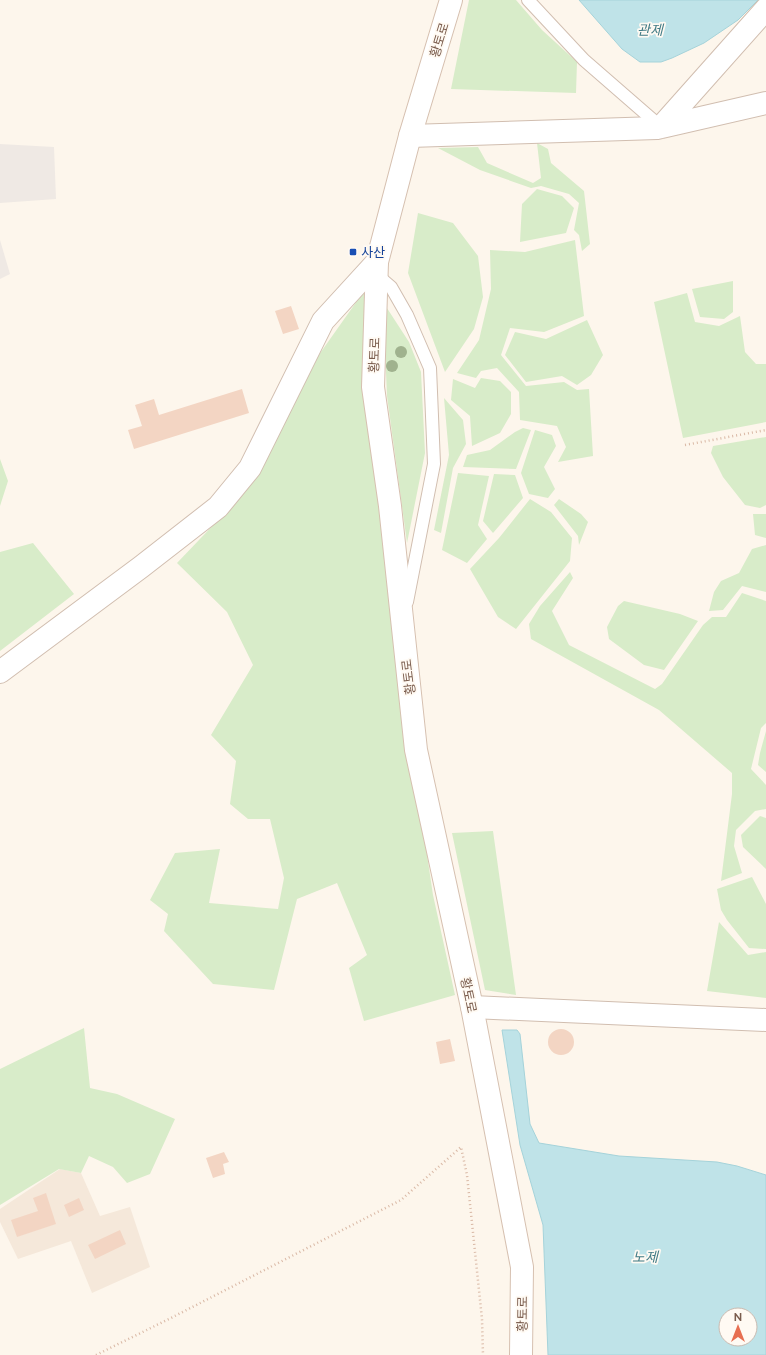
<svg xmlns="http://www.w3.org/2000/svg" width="766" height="1355" viewBox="0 0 766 1355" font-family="Raleway,'Noto Sans KR',sans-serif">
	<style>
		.residential { fill: #f5e8da }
		.industrial { fill: #efe9e4 }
		.green { fill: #d8ecc9 }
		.water { fill: #bfe3e8; stroke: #a5d3da; fill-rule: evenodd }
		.building { fill: #f3d5c3 }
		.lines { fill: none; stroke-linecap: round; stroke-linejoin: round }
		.lane-casing { stroke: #d1beb0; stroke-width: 14 }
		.street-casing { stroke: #d1beb0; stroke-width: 24 }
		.secondary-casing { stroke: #d6c0b0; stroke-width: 24 }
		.path { stroke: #d9b8a5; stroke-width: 2.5; stroke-dasharray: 1 3; stroke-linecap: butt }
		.lane { stroke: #fff; stroke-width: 12 }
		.street { stroke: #fff; stroke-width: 22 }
		.secondary { stroke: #fff; stroke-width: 22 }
		.tree { fill: #a0b28e }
		.transit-dot { fill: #1a4fb4; stroke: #fffaf3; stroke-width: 1.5 }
		.labels { text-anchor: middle; stroke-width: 3.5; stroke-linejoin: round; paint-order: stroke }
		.street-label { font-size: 13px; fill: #7a5c4d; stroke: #fffaf3 }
		.transit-label { font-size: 13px; fill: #164399; stroke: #fffaf3; text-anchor: start }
		.water-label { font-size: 14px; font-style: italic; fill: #437c86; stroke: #fffaf3 }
	</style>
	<rect width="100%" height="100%" fill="#fdf6ec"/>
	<!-- residential -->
	<path class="residential" d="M60,1169L81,1173L100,1216L130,1207L150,1267L92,1293L71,1241L18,1259L0,1222V1209Z"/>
	<!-- industrial -->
	<path class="industrial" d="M0,144L54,147L56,199L0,203Z
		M0,240L10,274L0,279Z"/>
	<!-- green -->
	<path class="green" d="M469,0H516L542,30L577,62L576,93L451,89Z
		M537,143L548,149L551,163L584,191L590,244L582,251L579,235L574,230L579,203L569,194L541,186L531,188L480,170L438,148L478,147L487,163L533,183L541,178Z
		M537,189L562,196L574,208L566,233L520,242L522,204Z
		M418,213L453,223L478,256L483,297L474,329L445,372L408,273Z
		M575,240L584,316L544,332L510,328L501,355L526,386L564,382L577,390L589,389L593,456L558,462L566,447L557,426L520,420L519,392L497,368L481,371L476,378L457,373L479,340L491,289L490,250L525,252Z
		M733,281V312L724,319L700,317L692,289Z
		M369,284L368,410L389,599L433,895L455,995L364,1021L349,968L367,955L337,883L297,899L274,990L213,984L164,931L168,914L150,900L175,853L220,849L209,903L278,909L284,878L270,819H248L230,804L236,761L211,735L253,665L227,612L177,563L242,495L311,366Z
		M687,293L695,322L719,326L740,316L745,352L756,364H766V422L683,438L654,302Z
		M383,302L409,342L421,372L425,453L407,543L387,396Z
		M587,320L603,355L591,375L577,385L562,376L526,382L505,355L515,332L546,339Z
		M481,378L500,381L511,392V414L500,433L472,446L470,416L451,400L453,379L475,388Z
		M444,398L463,420L466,444L453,468L441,533L434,530L449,455Z
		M523,428L531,430L516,469L463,467L467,455L490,450L515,432Z
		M535,430L552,435L556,446L544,467L555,489L548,498L529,494L521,473Z
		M766,437V505L760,508L745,505L723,477L711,453L713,446Z
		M0,459L8,481L0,506Z
		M458,473L489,476L478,525L487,539L467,563L442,550Z
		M494,474L515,475L523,498L493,533L483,521Z
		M530,499L551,512L572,538L570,561L516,629L498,617L470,569L499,538Z
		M559,499L581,514L588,522L579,545L578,536L554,505Z
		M753,514H766V538L755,535Z
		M33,543L74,594L0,651V552Z
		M766,545V592L742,586L723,610L709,611L714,592L721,581L739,573L752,549Z
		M570,572L573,578L552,611L569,645L655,689L662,684L703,625L712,617H726L742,593L766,601V723L761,728L751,769L766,785V809L755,811L736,830L734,846L742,873L721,881L732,794V773L659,710L531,639L529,624L540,606Z
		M624,601L680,614L698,621L664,670L644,665L609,639L607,627L618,606Z
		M766,731V772L758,765L760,753Z
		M760,816L766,818V869L743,847L741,835Z
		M493,831L516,995L485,990L452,833Z
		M752,877L766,904V949L749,948L727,920L721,910L717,889Z
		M719,922L748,955L766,952V998L707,991Z
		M84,1028L90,1088L117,1094L175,1119L150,1174L127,1183L113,1167L89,1156L81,1173L59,1169L0,1205V1069Z"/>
	<!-- water -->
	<path class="water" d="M579,0H758L738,20L704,43L672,58L661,62H640L622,49Z
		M502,1030H517L520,1034L530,1124L539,1143L619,1156L717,1162L737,1166L766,1175V1355H548L543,1225L520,1145ZM726,1315H750V1339H726Z"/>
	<!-- building -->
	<path class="building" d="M291,306L299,329L283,334L275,311Z
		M242,389L249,413L134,449L128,430L142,426L135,405L154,399L159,415Z
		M548 1042a13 13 0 1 1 26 0a13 13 0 1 1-26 0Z
		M450,1039L455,1061L440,1064L436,1042Z
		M224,1152L229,1162L223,1164L225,1174L213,1178L206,1158Z
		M46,1193L56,1224L17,1237L11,1220L38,1211L33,1198Z
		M79,1198L84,1210L69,1217L64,1205Z
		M120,1230L126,1244L95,1259L88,1245Z"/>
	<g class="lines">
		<defs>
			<path id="lane" d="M528,0L584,60L661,127
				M377,275L391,287L407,315L430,368L434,464L407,602"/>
			<path id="street" d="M661,127L766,9
				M410,136L657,128L766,103
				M0,672L141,567L218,507L250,468L323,321L377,262
				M472,1007L766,1020"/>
			<path id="secondary" d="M451,0L410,136L377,262L373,387L390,506L416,750L472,1007L522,1267L521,1355"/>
		</defs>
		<!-- lane casing -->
		<use href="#lane" class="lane-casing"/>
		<!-- street casing -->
		<use href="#street" class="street-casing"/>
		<!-- secondary casing -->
		<use href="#secondary" class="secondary-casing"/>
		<!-- path -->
		<path class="path" d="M685,445L766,430
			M96,1355L169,1319L401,1200L461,1147L467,1175L482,1319L483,1355"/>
		<!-- lane -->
		<use href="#lane" class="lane"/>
		<!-- street -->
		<use href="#street" class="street"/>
		<!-- secondary -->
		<use href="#secondary" class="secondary"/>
	</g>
	<!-- trees -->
	<g class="tree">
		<circle cx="401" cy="352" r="6"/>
		<circle cx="392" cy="366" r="6"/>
	</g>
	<!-- markers -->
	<rect class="transit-dot" x="349" y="248" width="8" height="8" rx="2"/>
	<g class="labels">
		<!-- street labels -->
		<g class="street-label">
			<text transform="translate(439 40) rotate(-73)" y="5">황토로</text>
			<text transform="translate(374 355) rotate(-88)" y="5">황토로</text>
			<text transform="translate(408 677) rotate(-97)" y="5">황토로</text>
			<text transform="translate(469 995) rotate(78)" y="5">황토로</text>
			<text transform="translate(522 1314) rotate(-89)" y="5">황토로</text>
		</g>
		<!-- transit labels -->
		<g class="transit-label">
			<text x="361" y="257">사산</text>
		</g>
		<!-- water labels -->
		<g class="water-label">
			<text x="650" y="35">관제</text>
			<text x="645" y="1262">노제</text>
		</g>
	</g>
	<!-- north arrow -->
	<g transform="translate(738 1327)"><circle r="19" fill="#fffaf3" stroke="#cabbb1"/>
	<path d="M0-3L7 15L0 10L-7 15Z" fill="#e76f51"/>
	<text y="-6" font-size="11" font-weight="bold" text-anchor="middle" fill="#7a5c4d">N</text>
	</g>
</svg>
